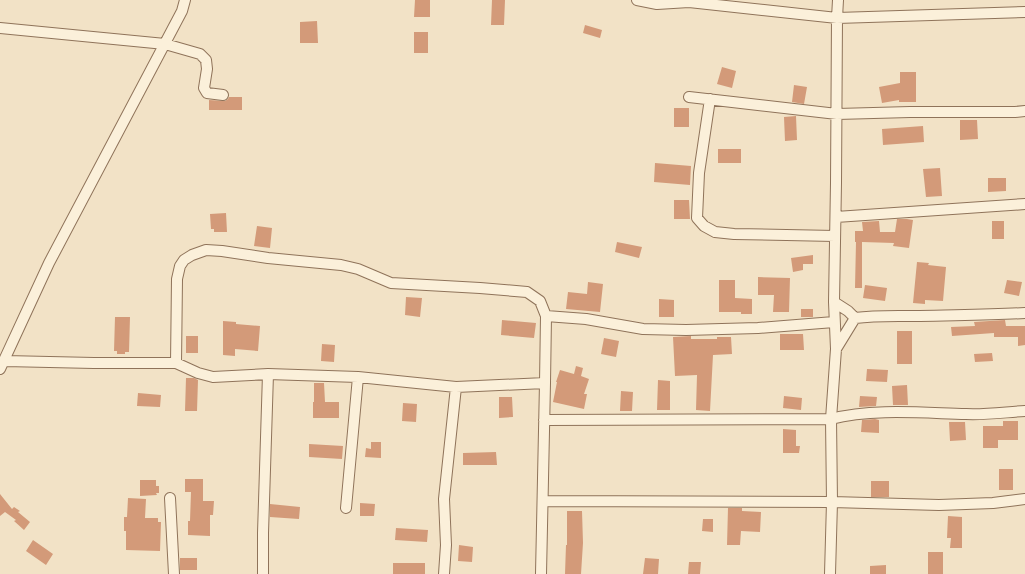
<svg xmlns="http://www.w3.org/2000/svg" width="1025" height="574" viewBox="0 0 1025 574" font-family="Literata,serif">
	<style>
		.building { fill: #d39a79 }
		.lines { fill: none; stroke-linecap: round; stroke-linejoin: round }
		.street-casing { stroke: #8f735a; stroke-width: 12 }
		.street { stroke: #fbf0da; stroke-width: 10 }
	</style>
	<rect width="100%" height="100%" fill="#f2e2c6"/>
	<!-- building -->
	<path class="building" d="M415,0H430V17H414Z
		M492,0H505L504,25H491Z
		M317,21L318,43H300V22Z
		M585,25L602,30L600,38L583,33Z
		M414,32H428V53H414Z
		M722,67L736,71L732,88L717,84Z
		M900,72H916V102H899V100L882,103L879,87L900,83Z
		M794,85L807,87L804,104L792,102Z
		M229,97H242V110H209V100L225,101L228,99Z
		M674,108H689V127H674Z
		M796,116L797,140L785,141L784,117Z
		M960,120H977L978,139L960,140Z
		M923,126L924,142L883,145L882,129Z
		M718,149H741V163H718Z
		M655,163L691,166L690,185L654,182Z
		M940,168L942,196L926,197L923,169Z
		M988,178H1006V191L988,192Z
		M674,200H689L690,219H674Z
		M226,213L227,232H214V229H211L210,214Z
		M897,219H907L913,220L909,248L893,246L894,243L862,242V288H855L856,242H855V231H863L862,222L879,221L880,232H895Z
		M992,221H1004V239H992Z
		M257,226L272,228L270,248L254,246Z
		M617,242L642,247L639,258L615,252Z
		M813,255V264H803V270L793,272L791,258Z
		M917,262L929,263L928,265L946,267L943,301L925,300V304L913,303Z
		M758,277L790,278L789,312H773L774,295H758Z
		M719,280H735V298L752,299V314H741V312H719Z
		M1007,280L1022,282L1019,296L1004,293Z
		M588,282L603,284L600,312L566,309L568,292L587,294Z
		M865,285L887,288L885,301L863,298Z
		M406,297L422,298L420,317L405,315Z
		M659,299L674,300V317H659Z
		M801,309H813V317H801Z
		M115,317H130L129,352H125V354H117V351H114Z
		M502,320L536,323L534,338L501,335Z
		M1005,320L1006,326H1025V345L1018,346V337H994V333L952,336L951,327L975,326L974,322Z
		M223,321L236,322V324L260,326L258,351L235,349V356L223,355Z
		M897,331H912V364H897Z
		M780,334H803L804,350H780Z
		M186,336H198V353H186Z
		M691,336V339H717V337H731L732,354L713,355L710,411L696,410L697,375L675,376L673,337Z
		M604,338L619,341L616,357L601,354Z
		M322,344L335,345L334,362L321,361Z
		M992,353L993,361L975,362L974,354Z
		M576,366L583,368L581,376L589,379L584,394H587L584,409L553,402L557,382H556L560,370L574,374Z
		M867,369L888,370L887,382L866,381Z
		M186,378H194L198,380L197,411H185Z
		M658,380L670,381V410H657Z
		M314,383H324L325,402H339V418H313V402H314Z
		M907,385L908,405H893L892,386Z
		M621,391L633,392L632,411H620Z
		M138,393L161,395L160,407L137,406Z
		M784,396L802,398L801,410L783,408Z
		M860,396L877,397L876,406L859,407Z
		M499,397H512L513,417L499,418Z
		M403,403L417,404L416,422L402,421Z
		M875,419L879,420V433L861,432L862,420Z
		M1003,421H1018V440H998V448H983V426H1003Z
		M949,422H965L966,440L950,441Z
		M783,429L796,430V446H800L799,453H783Z
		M371,442H381V458L365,457L366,448L371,449Z
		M309,444L343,446L342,459L309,457Z
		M496,452L497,465H463V453Z
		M999,469H1013V490H999Z
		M185,479H203V501H214L213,515H210V536L188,535V521H190L191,492H185Z
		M140,480H156V486H159V493H156L157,495L140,496Z
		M871,481H889V497H871Z
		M0,494L12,509L14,507L20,511L18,512L30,522L24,530L14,521L16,520L5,512L0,516Z
		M128,498L146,499L145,518H158V522H161L160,551L126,550V531H124V517H127Z
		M360,503L375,504L374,516H360Z
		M270,504L300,507L299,519L270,517Z
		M728,508H742V511L761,512L760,532L741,531L740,545H727Z
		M567,511H582L583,543L581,574H565L566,545H567Z
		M948,516L962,517V548H950L951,538H947Z
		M703,519H713V532L702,531Z
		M396,528L428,530L427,542L395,540Z
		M33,540L53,554L46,565L26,551Z
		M459,545L473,547L472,562L458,561Z
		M928,552H943V574H928Z
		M180,558H197V570H180Z
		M645,558L659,559L658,574H643Z
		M689,562H701L700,574H688Z
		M393,563H425V574H393Z
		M886,565V574H870V566Z"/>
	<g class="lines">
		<defs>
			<path id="street" d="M637,0L657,4L689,2L837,18L1025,12
				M0,28L165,44L200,54L206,60L207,69L204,88L207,93L223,95
				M689,97L837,114L910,112H1015L1025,111
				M710,99L699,173L697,218L704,226L715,232L734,234L835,236
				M836,217L1025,204
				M834,302L848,311L855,318
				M836,349L834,302L836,183L837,18L838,0
				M5,361L94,363H176
				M0,369L49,263L182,11L185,0
				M268,374L213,377L198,373L176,363L177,279L180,266L184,260L192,255L206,250L222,251L268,258L341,265L358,269L391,283L480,288L527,292L540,301L546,316
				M544,420L831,419C872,408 924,413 966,414C986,415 1006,412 1025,411
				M170,498L174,574
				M543,501L832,502L939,505L993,503L1025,499
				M346,508L358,377
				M263,574V533L268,374L358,377L456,387
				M444,574L446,545L444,499L456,387L545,383L546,316L586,319L643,329L686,330L758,328L834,322
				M541,574L545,383
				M830,574L832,502L831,419L836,349L855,318C876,315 898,316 920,316C955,315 990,315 1025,313"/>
		</defs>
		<!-- street casing -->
		<use href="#street" class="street-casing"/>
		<!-- street -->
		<use href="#street" class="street"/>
	</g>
</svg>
